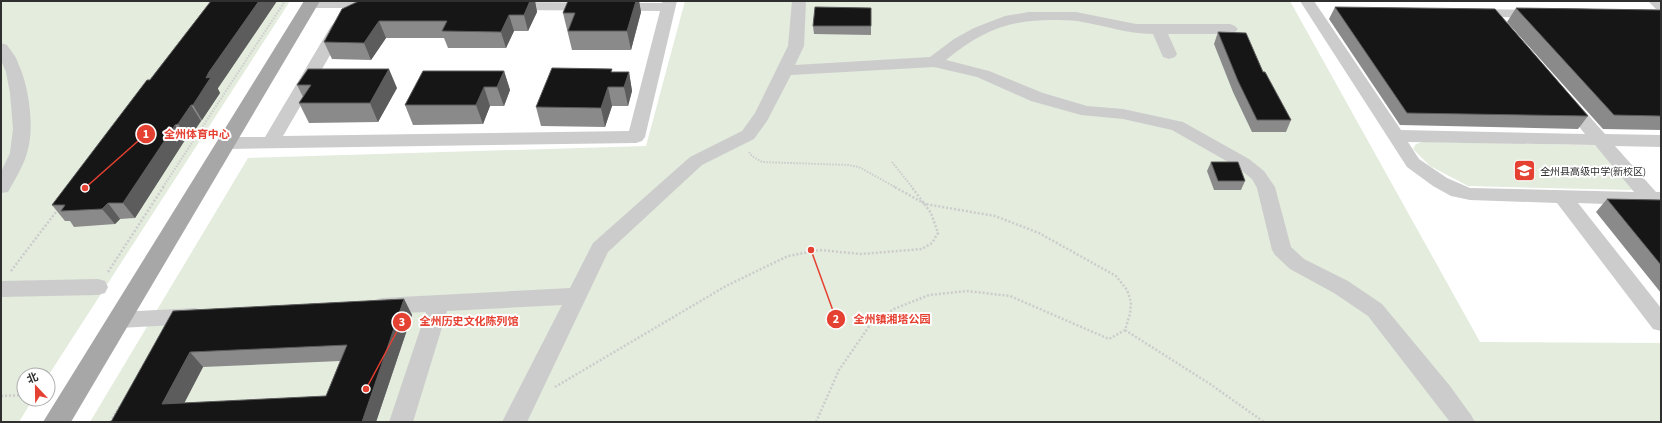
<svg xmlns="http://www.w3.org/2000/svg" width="1662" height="423" viewBox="0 0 1662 423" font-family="'Source Sans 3','Noto Sans SC',sans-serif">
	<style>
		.green { fill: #e3ecdd }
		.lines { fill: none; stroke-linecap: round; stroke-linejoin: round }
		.path-far1 { stroke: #ccc; stroke-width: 2; stroke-dasharray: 1.5 1.5; stroke-linecap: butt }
		.path { stroke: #ccc; stroke-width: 2.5; stroke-dasharray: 2 2; stroke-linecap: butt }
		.minor { fill: #ccc; fill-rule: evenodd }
		.major { fill: #a7a7a7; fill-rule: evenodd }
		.wall { fill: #8a8a8a; fill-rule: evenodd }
		.shaded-wall { fill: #5c5c5c }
		.building { fill: #161616; stroke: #5c5c5c; fill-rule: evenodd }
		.labels { text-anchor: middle; stroke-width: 4; stroke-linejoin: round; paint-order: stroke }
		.poi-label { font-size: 10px; fill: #2f2f2f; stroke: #fff; text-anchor: start }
		.leader { fill: none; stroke: #e54132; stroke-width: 1.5 }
		.callout-dot { fill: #e54132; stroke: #fff; stroke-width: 1.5 }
		.mark-label { font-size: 12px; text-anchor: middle; font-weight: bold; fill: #fff }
		.callout-label { font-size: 11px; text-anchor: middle; font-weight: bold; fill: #e54132; stroke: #fff; stroke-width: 4; stroke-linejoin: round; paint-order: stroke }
	</style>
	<rect width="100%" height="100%" fill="#fff"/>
	<!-- green -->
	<path class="green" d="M1,1H290L48,376V375H24V399H33L19,422H1Z
		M685,1H1290L1480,342L1661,343V422H90L248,158L646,146Z
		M1423,142L1594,145L1599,147L1634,188L1630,190L1468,186L1430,166L1413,149L1416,144Z"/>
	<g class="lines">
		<!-- path-far1 -->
		<path class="path-far1" d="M749,152L752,156L762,162L848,165L859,167L895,187
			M892,162L912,187
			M163,187L285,1"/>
		<!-- path -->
		<path class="path" d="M11,271L59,208
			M108,272L164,186
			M1125,330L1210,384L1264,422
			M555,387L726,286L788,256L820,250L861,254L922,249L932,243L938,233L931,213L911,186
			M1,396L24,395
			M110,422L120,406
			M816,422L839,370L870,325L894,309L929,295L967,291L1010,296L1109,339L1125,330L1130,314L1131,302L1127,290L1116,276L1039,233L995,216L925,204L893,186"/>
		<!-- minor -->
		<path class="minor" d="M305,1H384L386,4L384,7L379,8H310L305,7L303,4Z
			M663,1H677L645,137L642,141L636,143L226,149L220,147L217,143L220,139L226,137H265L331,26L334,23L339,21L344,23L347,26L283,136L629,131L660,11L509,10L504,9L502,6L504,3L509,2L662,3Z
			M792,1H806L804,46L795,65L930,57L954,39L974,28L1005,16L1029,12H1076L1136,24H1230L1235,26L1238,29L1235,32L1230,34H1168L1177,54L1175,57L1169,59L1163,57L1153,34C1127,34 1103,25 1077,21C1070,20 1061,20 1053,20C1007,20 982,31 946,60L989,71L1043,93L1087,106L1123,109L1183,122L1249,159L1264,171L1275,187L1291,247L1304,259L1348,281L1382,304L1450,386L1471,415L1475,422H1450L1368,316L1334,293L1290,269L1275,255L1272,250L1257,188L1252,179L1237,167L1172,130L1123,119L1081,115L1031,101L977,77L934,67L791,75L767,121L754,139L702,165L608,252L527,422H502L562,305L447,311L413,422H389L426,312L382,314L375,312L372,306L375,300L382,298L570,288L593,243L690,157L742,131L755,113L788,46Z
			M1300,1H1314L1401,130L1585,134L1559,102L1561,98L1567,97L1573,98L1605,134L1661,135V147L1615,146L1656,192H1661V206L1578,203L1661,308V331L1653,329L1557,203L1470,200L1451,196L1433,186L1407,167ZM1408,142L1595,145L1634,192L1470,188L1447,178L1419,159Z
			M1648,1H1661V10L1656,9Z
			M1472,9L1538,10L1543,11L1545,14L1543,17L1538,18L1467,16L1465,13L1467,10Z
			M1,43L7,45C11,51 16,56 18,63C29,86 35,128 27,153C23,167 15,179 8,192L1,193V172L10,153L13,129L10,93L6,72L1,60Z
			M98,279L105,281L108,287L105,293L98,295L1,297V281Z
			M195,308L202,310L206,316L202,322L195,324L119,328L111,326L108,320L111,314L119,312Z"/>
		<!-- major -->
		<path class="major" d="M304,1H320L71,422H43Z"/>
	</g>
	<!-- wall -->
	<path class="wall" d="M211,1H277L218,88V89L220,93L202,120L201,121L188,140H185L135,218L120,219L115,224L74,227L70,221H65L52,205Z
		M359,1H535L537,12L528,31H514L506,48H448L444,38H386L371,60L332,59L324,42Z
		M568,1H644H639L641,12L631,50H572L563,13Z
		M1335,7L1588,116L1578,129L1400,125L1329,19Z
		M1516,8L1661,10V130L1603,129L1507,22Z
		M813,26H871V35L814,34Z
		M1218,32L1263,72L1291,120L1286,132H1252L1233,92L1214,44Z
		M308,69L397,88L378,122L309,123L299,103L303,97L297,85Z
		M504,71L510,90L504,106H490L483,124L413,125L405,105Z
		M612,72H629L632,91L628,106H612L605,127L541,126L536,107Z
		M1211,162L1245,181L1241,190H1214L1207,171Z
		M1607,199L1661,200V293L1596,212Z
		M404,299L412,315L376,422H111L173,311ZM340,361L326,396L184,403L203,367Z"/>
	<!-- shaded-wall -->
	<path class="shaded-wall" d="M259,1H277L218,88V89L220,93L202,120L193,105L209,72Z
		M530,1H535L537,12L528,31L524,15Z
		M636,1H639L641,12L631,50L627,31Z
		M509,15L514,31L506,48L501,32Z
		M379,21L386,38L371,60L364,43Z
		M389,69L397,88L378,122L370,103Z
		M504,71L510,90L504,106L497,87Z
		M629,72L632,91L628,106L624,87Z
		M484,87L490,106L483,124L476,105Z
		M608,87L612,106L605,127L601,108Z
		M191,105L201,121L188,140L178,124Z
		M175,125L185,140L135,218L123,203Z
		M108,203L120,219L115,224L102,209Z
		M404,299L412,315L376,422H362Z
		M190,352L203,367L176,419L162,404Z"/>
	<!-- building -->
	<path class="building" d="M211,1H259L209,72L206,78L211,77L193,105H191L178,124L175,125L123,203H108L102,209L61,211L65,205H52L147,80H150Z
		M359,1H530L524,15H509L501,32L442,31L447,21H379L364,43L324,42L342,9Z
		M568,1H636L627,31H568L575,13H563Z
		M815,7L871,8V26H813Z
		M1335,7L1495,9L1588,116L1407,113Z
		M1516,8L1661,10V116L1614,115Z
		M1218,32L1246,33L1263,72H1265L1291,120H1257L1238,81Z
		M552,68L612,69L611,72H629L624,87H608L601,108L536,107Z
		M308,69H389L370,103H299L311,85H297Z
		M423,71H504L497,87H484L476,105H405Z
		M1211,162H1238L1245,181H1218Z
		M1607,199L1661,200V265Z
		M404,299L362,422H111L173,311ZM347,345L326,396L162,404L190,352Z"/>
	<!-- icons -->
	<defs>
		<symbol id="school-square" viewBox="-11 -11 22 22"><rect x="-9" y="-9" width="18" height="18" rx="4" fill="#e54132" stroke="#fff"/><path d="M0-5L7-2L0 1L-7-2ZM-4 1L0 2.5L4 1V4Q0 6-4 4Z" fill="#fff"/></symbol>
	</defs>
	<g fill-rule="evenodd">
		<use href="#school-square" x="1512" y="158" width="25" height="25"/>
	</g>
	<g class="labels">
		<!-- poi labels -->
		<g class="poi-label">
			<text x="1540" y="175">全州县高级中学(新校区)</text>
		</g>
	</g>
	<!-- callouts -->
	<path class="leader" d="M85 188L146 134M811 250L836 319M366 389L402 322"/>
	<g class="callout-dot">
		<circle cx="85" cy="188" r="4"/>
		<circle cx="811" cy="250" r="4"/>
		<circle cx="366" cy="389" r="4"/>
		<circle cx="146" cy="134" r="10"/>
		<circle cx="836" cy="319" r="10"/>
		<circle cx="402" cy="322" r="10"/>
	</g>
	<g class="mark-label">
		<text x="146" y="138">1</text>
		<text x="836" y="323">2</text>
		<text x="402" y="326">3</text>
	</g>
	<g class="callout-label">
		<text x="197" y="138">全州体育中心</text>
		<text x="892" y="323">全州镇湘塔公园</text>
		<text x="469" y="325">全州历史文化陈列馆</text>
	</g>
	<!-- border -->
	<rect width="1662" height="423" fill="none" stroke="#2f2f2f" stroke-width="4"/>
	<!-- north arrow -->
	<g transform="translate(36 387) rotate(338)"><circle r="19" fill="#ffffff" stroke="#acacac"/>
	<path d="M0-3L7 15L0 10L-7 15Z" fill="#e54132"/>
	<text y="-6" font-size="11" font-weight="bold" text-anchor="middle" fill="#2f2f2f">北</text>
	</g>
</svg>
